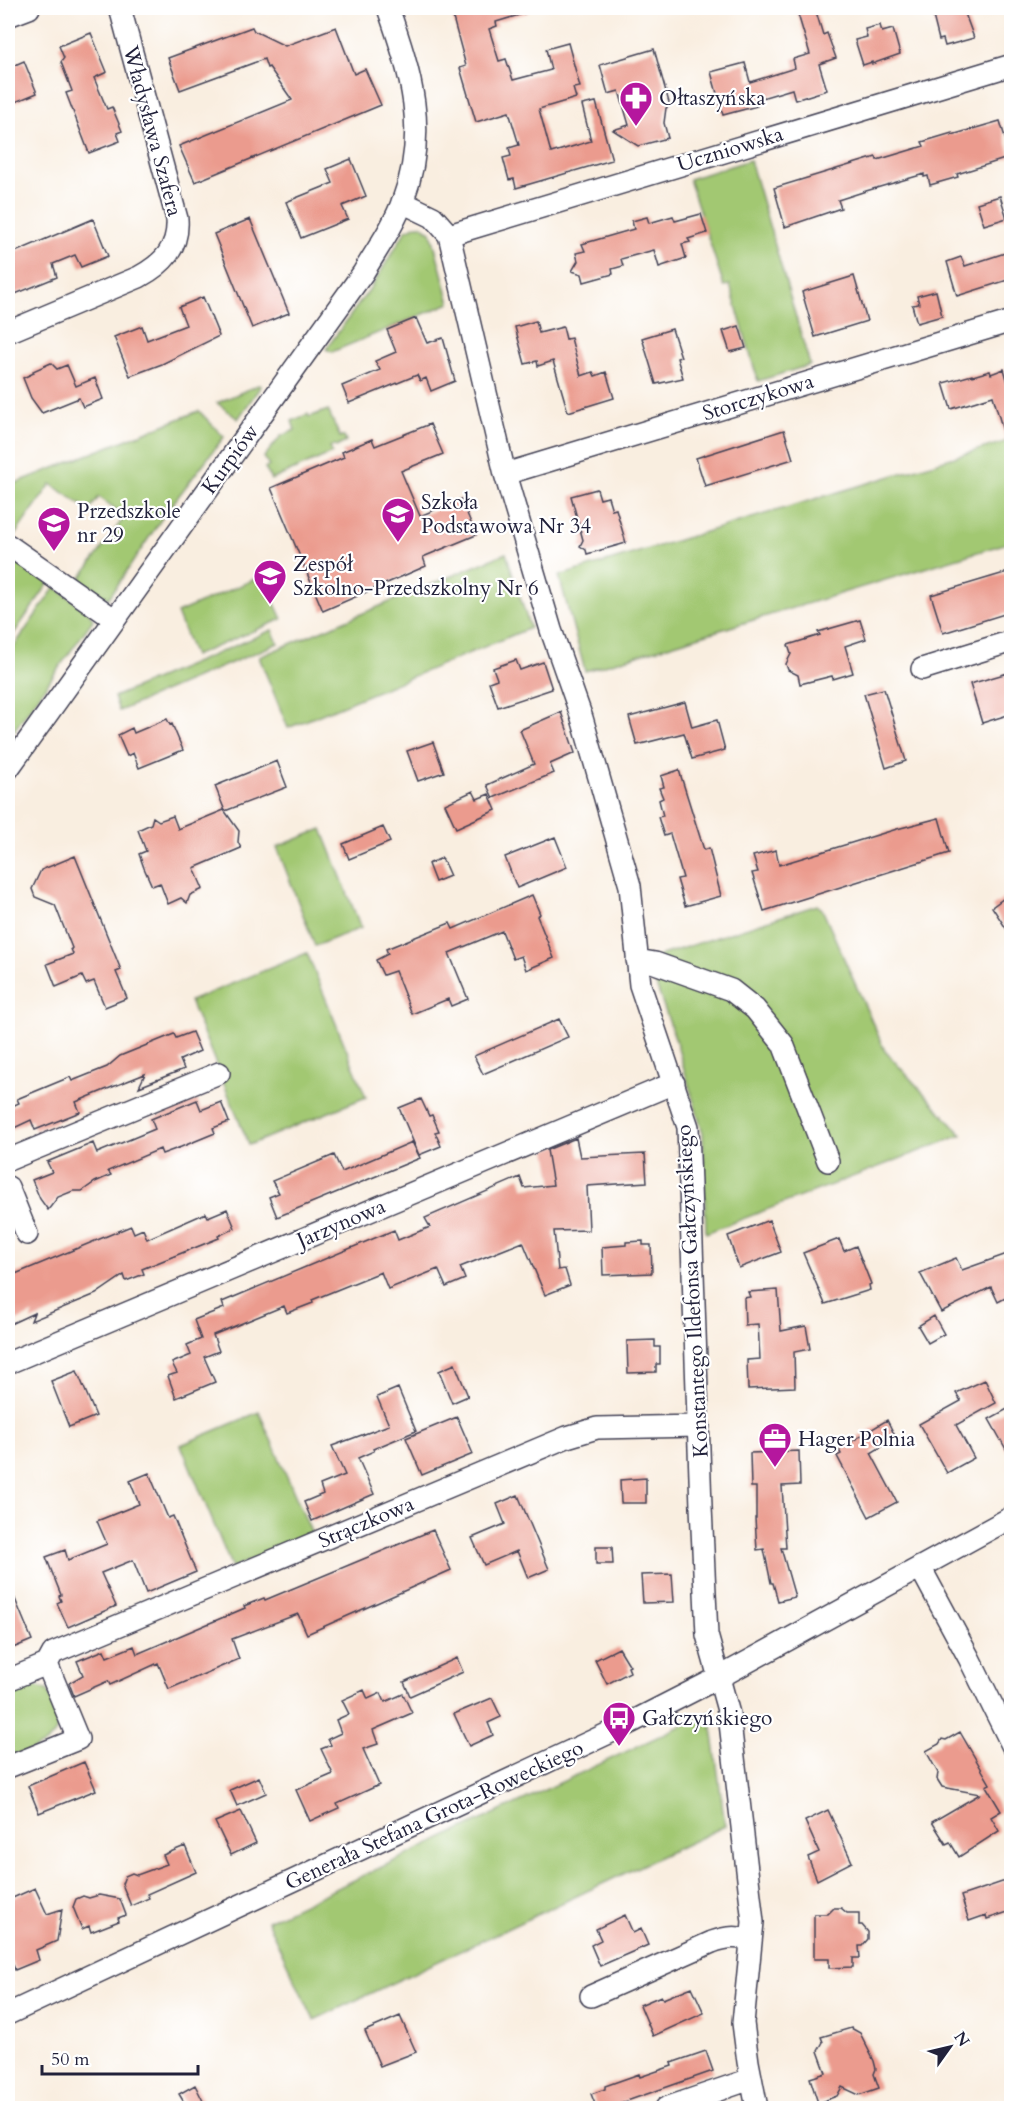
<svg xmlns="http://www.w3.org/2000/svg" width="1019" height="2116" viewBox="0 0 1019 2116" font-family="Cardo,serif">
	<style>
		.green { fill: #a2c872; stroke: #627556; stroke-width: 1.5 }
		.building { fill: #eb9b8e }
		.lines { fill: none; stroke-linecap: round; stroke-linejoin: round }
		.minor-casing { stroke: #424154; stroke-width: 24 }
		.minor { stroke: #fff; stroke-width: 21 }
		.labels { text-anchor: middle; stroke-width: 4.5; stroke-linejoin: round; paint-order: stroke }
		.poi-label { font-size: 21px; fill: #22223b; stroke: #fff; text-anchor: start }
		.street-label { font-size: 21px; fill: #22223b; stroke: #fff }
	</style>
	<rect width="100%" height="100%" fill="#fff"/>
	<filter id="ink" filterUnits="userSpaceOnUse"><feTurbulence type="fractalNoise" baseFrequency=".0167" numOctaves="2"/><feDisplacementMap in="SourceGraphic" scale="12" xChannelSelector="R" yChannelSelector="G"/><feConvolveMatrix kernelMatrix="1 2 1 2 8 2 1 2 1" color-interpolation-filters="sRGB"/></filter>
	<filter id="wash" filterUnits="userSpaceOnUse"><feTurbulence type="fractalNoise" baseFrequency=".008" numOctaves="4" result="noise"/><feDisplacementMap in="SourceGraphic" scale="24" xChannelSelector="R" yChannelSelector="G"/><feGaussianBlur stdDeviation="1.35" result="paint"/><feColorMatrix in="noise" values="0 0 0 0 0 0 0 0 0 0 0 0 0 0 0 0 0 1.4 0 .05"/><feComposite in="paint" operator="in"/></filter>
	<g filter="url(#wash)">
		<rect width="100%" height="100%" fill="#f9eee0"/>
		<!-- green -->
		<path class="green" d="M750,160L810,365L758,381L730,285L724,286L689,179Z
			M417,225H421L431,232L450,303L332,352L326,349L374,283L406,230Z
			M258,385L261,386L238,419L217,403Z
			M328,410L340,437H344L346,442L336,447L335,445L330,447L332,453L271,480L265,468L269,466L264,457L281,436L295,430L292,421L308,414L309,417Z
			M199,411L224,437L164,515L109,598L100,597L78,582L125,516L99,497L89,510L51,484L14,536L8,532V486Z
			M1011,440V542L585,671L559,576Z
			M506,553L530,628L288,728L259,657Z
			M8,554L49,583L8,642Z
			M262,576L282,619L194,656L177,613Z
			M55,587L89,612L93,620L8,739V655Z
			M272,630L278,643L119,711L114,697Z
			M322,829L361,928L315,946L277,847Z
			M817,905L822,909L885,1051L962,1135L706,1233L703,1133L674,1035L651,971L658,956Z
			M307,953L366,1097L249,1145L190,1001Z
			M259,1412L312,1534L232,1568L181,1445Z
			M26,1683L47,1690C50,1698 57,1708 58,1717C62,1744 26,1752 8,1760V1687Z
			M710,1712L725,1826L314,2020L267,1921Z"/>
		<g id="blocks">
			<!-- building -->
			<path class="building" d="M488,8H528L529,12L496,22L497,26L489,29L499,61L506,59L513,80L551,70L546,49L568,43L580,87L573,88L576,98L539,109L551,153L591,141L582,105L596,102L612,160L516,188L514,179L509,180L503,158L511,156L509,148L519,145L509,112L476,122L460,68L466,66L453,18Z
				M807,8H815L823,35L827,33L836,58L819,64L827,90L795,100L792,89L755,100L757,106L723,115L711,72L745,63L750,82L795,68L793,59L810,54L797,11Z
				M931,8H963L974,38L945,46L943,39L939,40Z
				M880,25L882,32L893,29L900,54L872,64V62L863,65L855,40L867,37L865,29Z
				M252,27L254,31L285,46L336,27L354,74L365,69L381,105L195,182L179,146L292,100L269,67L267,68L264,59L180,90L168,58Z
				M91,33L107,72L94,78L107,109L112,107L122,131L117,133L120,141L89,153L66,93L72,91L61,62L64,58L59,46Z
				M654,49L670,106L666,108L664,123L668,138L638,146L613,130L629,125L619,91L608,94L600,65Z
				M24,61L37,93L8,105V68Z
				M1000,121L1011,157L957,174L958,177L930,185L928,176L924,177V174L866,191L838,200L841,208L785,227L774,188L876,157L877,160L924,146L922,142L952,133V135Z
				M351,159L366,196L342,206L348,219L301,238L286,202L333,183L327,169Z
				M1000,196L1007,218L984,225L977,203Z
				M701,214L707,233L688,239L690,242L682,244L686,258L659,267L654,250L621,259L623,266L612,269L613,274L584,282L582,274L572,271L578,261L576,253L585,251L582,244L634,229L632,221L647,217L649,223L673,216L675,221Z
				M93,219L108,256L81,267L75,255L53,264L57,277L8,297V255Z
				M250,219L289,313L252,328L214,234Z
				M1011,251V279L957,296L947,262L961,257L965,266Z
				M854,276L867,321L815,337L802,292Z
				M936,291L942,316L917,323L912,305L919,304L917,296Z
				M203,297L219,336L162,364L130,376L114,337L142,326L147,340L186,325L179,307Z
				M416,318L427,343L443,338L455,381L431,391L426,378L420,381L417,375L349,403L342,386L380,370L375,361L396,352L387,330Z
				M536,321L539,333L563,327L566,339L571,338L581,376L593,372L595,376L606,372L614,398L568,412L553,361L538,366L537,361L525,364L515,327Z
				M739,326L746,348L730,352L723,331Z
				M672,329L681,357L677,358L683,378L656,384L642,338Z
				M51,363L57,369L67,365L76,386L95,378L103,399L83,407L79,398L42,413L31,398L23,378L34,373L33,371Z
				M1004,369L1011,393V444L1007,445L993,396L951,409L943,383L972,375L973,376L990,371L991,374Z
				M430,424L443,454L401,471L420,516L461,499L476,535L423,557L426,566L323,611L271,488L344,457L342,452L372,439L375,446Z
				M784,430L793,459L705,486L696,458Z
				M597,489L600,499L608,497L612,510L616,509L626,543L587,554L586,550L580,546L583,540L571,496Z
				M1011,571V612L943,633L931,595Z
				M860,620L866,639L845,646L853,673L833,679L832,676L800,684L798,675L788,670L786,664L791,654L788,645L820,635L818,632Z
				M516,660L520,670L543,662L552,689L498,707L489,682L497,679L493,668Z
				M1011,672V714L982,723L970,684Z
				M884,689L906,761L886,768L864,694Z
				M685,702L692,727L717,720L725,750L692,759L684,733L637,745L629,717Z
				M561,712L575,753L550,764L554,773L493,798L487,785L534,764L520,730Z
				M167,719L170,725L172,724L183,750L139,768L133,753L127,756L118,735L132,728L134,733Z
				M433,742L444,772L418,781L407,751Z
				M277,761L287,787L225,811L215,786Z
				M679,770L704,850L709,848L721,896L685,906L677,879L683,878L670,834L664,836L658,817L663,816L659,800L663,798L659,788L664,787L661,776Z
				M473,791L477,799L489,794L496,810L456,828L445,804Z
				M224,810L239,831L238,842L241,848L194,868L203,889L190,895L187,903L181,898L168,904L160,883L152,886L144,868L139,854L146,851L138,830L151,824L153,817L159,821L173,816L178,829Z
				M939,818L949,853L764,911L752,873L758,872L753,856L776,850L779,865L897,829Z
				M383,827L390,842L349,859L343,844Z
				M555,837L567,867L517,888L505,857Z
				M75,856L121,970L116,972L127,998L105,1007L94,981L86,984L82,976L56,987L47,964L73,954L71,949L72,948L55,905L35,897L32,889L41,870Z
				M442,858L450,876L435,882L428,864Z
				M1011,893V936L992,907Z
				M532,895L540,914L537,916L554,958L526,970L521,956L513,959L502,931L449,953L468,999L451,1006L448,999L412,1014L395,971L383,975L376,960L388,954L386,949L450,923L453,929Z
				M559,1019L568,1037L483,1074L474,1056Z
				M192,1032L200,1051L180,1060L184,1069L139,1087L145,1074L105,1090L76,1102L80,1112L35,1130L31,1120L12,1129L8,1119V1108L19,1103L17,1099L70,1077L72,1081L107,1067L120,1056L174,1034L176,1038Z
				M421,1099L429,1116L432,1115L439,1131L435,1132L441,1146L419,1155L399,1108Z
				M197,1100L201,1110L221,1102L229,1122L213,1128L215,1133L181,1147L162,1154L160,1149L108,1171L111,1175L95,1182L82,1191H73L58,1197L48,1210L40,1199L32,1180L52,1172L47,1162L93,1143L97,1153L131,1139L155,1129L151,1119Z
				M576,1138L580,1157L645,1154L647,1182L587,1186L589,1230L554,1231L558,1270L565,1269L570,1285L545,1295L523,1242L460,1267L465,1279L446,1287L438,1269L388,1289L381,1272L312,1300L313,1303L287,1313L284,1306L213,1335L219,1351L204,1357L215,1382L176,1398L168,1376L177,1373L172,1363L191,1355L187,1345L201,1339L194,1320L224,1308L222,1302L394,1230L398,1240L430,1227L425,1218L520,1177L524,1188L553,1185L547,1150Z
				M412,1142L420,1158L277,1217L269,1197L279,1193L272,1181L334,1155L342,1172Z
				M227,1209L235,1228L218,1236L219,1238L142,1269L144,1274L126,1281L124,1275L96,1294L31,1321L34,1313L8,1325V1277L131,1226L134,1233L143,1229L147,1239L206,1213L208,1217Z
				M769,1220L781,1252L739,1268L728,1236Z
				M839,1239L844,1251L856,1246L871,1284L869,1285L870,1290L825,1304L803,1253Z
				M643,1241V1245H651L652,1273L603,1275L602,1247L626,1245V1242Z
				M1007,1254H1011V1295L998,1302L991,1287L941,1312L920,1273L956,1258L962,1270Z
				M778,1290L781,1331L806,1326L810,1349L794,1352L795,1387L748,1389L747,1360L760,1359L758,1324L745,1325L744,1298L750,1297L748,1292Z
				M934,1316L944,1334L928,1343L918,1326Z
				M655,1340V1347H660V1364H656V1372L628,1373L627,1341Z
				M455,1364L468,1396L452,1403L439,1371Z
				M77,1371L96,1416L69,1427L51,1381Z
				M985,1380L996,1403L956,1425L974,1458L947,1473L919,1424L961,1401L956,1393Z
				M398,1388L416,1431L373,1449L374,1451L358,1458L374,1494L312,1521L304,1502L323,1494L320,1485L345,1475L332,1446L389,1425L377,1397Z
				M1011,1407V1458L989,1419Z
				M457,1417L473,1454L422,1475L406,1438Z
				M887,1420L896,1438L871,1453L897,1502L869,1517L837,1456L841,1454L839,1450L844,1446Z
				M799,1451L800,1485L782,1486L786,1548H781L795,1597L778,1601L773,1583H771L764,1549L757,1550L755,1518H756V1487H751L750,1453Z
				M149,1473L168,1518L173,1516L196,1572L146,1593L133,1560L101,1573L116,1606L68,1627L57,1603L61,1601L59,1596L61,1595L46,1557L65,1550L68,1560L107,1544L97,1521L139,1504L130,1481Z
				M646,1478V1503H621L620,1480Z
				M518,1495L549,1569L528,1578L517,1551L484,1565L472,1538L505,1524L497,1504Z
				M433,1530L451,1570L307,1634L298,1614L232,1639L239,1659L169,1689L158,1663L110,1685L108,1681L74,1696L69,1683L83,1675L77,1661L104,1650L107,1657L134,1646L137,1654L245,1608L244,1606L264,1598L265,1600Z
				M596,1547H612L613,1564H596Z
				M672,1574L674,1602L643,1603L641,1575Z
				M8,1582L32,1640L8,1650Z
				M619,1648L630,1666L628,1667L630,1672L607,1684L595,1660Z
				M457,1658L463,1672L410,1696L404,1682Z
				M364,1690L368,1699L381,1693L385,1702L403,1694L412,1713L373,1730L378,1744L363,1749L379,1785L337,1804L339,1808L310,1821L296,1790L333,1774L321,1749L331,1745L328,1739L341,1733L336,1720L349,1714L342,1700Z
				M492,1698L501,1717L488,1723L493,1735L469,1746L454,1714Z
				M960,1732L990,1784L986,1786L1001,1811L991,1817L999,1831L959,1857L950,1842L946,1844L932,1822L980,1794L942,1787L937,1779L938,1773L926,1751L939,1744L942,1739L946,1740Z
				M84,1762L96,1790L39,1813L28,1786Z
				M259,1777L266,1793L237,1806L230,1790Z
				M828,1810L852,1862L817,1880L808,1857L819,1852L805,1821Z
				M241,1811L256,1843L231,1855L215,1822Z
				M185,1846L196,1872L147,1894L149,1898L131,1906L122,1884L125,1876L132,1873L137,1875L167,1864L163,1855Z
				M1011,1879V1911L987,1919L986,1915L969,1921L961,1896Z
				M35,1888L47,1914L62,1909L57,1941L36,1950L39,1960L15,1970L12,1962L8,1963V1900Z
				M99,1895L120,1899L126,1915L118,1918L119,1921L91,1932L89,1926L82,1929L73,1907L76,1899L83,1896L89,1898Z
				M834,1908H841L847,1913H859V1925H862L868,1932V1939L862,1946H859L860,1958H853V1967L829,1968V1959H814V1914H828Z
				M625,1915L633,1933L641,1929L648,1945L600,1966L591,1945L601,1940L596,1929Z
				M692,1987L704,2013L653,2036L640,2005L661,1996L663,1999Z
				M400,2016L416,2052L380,2066L365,2031Z
				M851,2028L860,2033L874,2061L876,2069L874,2074L879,2088L859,2095L842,2087L837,2096L818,2103L810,2078L826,2073L818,2051L823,2042L821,2037Z
				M706,2051L713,2071L604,2109H597L591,2094L605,2089V2086L639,2074L640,2077L672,2066L671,2063Z
				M195,2085L207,2109H188L179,2094Z"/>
		</g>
	</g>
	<g filter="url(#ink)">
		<use href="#blocks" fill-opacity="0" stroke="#424154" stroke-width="1.5"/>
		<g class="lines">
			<defs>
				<path id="minor" d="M8,16L29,8
					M402,202L433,217L449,235L505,474L551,630L582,718L630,886L640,985L688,1127L701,1507L707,1635L729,1714L753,1922L743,2023L748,2062L757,2108
					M449,235L1012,65
					M8,332L139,277C163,264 179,248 177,219L120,8
					M505,474L1012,321
					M8,545L114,619
					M922,669L1012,641
					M8,769L363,273C377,249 394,226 403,200C429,131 411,74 388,8
					M637,960L655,963L731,990L755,1009L783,1044L828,1161
					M8,1160L219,1073
					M8,1187L27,1234
					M8,1363L674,1083
					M920,1567L969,1658L1012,1745
					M8,1680L47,1664L53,1653L567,1437L597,1428L699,1426
					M8,1767L78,1739L47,1664
					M591,1996L712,1942C726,1937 736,1936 751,1940
					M8,2014L626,1725L718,1678L1012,1517
					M666,2108L751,2079"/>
			</defs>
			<!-- minor casing -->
			<use href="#minor" class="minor-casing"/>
			<!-- minor -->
			<use href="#minor" class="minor"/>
		</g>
	</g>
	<!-- icons -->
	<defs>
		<symbol id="pharmacy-pin" viewBox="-11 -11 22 30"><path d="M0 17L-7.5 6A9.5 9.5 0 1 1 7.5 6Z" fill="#b5179e" stroke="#fff"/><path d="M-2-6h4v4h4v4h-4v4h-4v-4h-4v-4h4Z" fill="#fff"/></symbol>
		<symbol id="school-pin" viewBox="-11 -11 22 30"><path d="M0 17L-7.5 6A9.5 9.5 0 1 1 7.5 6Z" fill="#b5179e" stroke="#fff"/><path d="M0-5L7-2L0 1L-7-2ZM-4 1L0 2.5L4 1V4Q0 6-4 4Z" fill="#fff"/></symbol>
		<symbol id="office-pin" viewBox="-11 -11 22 30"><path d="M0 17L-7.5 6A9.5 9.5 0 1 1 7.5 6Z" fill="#b5179e" stroke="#fff"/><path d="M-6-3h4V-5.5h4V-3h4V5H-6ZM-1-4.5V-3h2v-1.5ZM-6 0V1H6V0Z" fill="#fff"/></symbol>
		<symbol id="bus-pin" viewBox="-11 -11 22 30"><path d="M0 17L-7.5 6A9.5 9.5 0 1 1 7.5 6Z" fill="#b5179e" stroke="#fff"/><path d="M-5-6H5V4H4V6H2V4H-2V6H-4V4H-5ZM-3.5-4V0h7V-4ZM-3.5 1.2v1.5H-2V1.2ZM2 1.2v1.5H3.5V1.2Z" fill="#fff"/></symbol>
	</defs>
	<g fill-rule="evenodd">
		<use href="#pharmacy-pin" x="617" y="79" width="38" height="52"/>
		<use href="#school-pin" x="379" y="495" width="38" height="52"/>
		<use href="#school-pin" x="35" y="504" width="38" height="52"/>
		<use href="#school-pin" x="251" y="557" width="38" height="52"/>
		<use href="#office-pin" x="756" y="1420" width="38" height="52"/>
		<use href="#bus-pin" x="600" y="1699" width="38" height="52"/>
	</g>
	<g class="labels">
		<!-- poi labels -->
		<g class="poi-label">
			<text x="659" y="105">Ołtaszyńska</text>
			<text x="421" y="509">Szkoła<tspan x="421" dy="24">Podstawowa Nr 34</tspan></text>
			<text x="77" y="518">Przedszkole<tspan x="77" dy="24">nr 29</tspan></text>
			<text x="293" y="571">Zespół<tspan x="293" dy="24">Szkolno-Przedszkolny Nr 6</tspan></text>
			<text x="798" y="1446">Hager Polnia</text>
			<text x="642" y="1725">Gałczyńskiego</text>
		</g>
		<!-- street labels -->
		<g class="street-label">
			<text transform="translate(153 131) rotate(75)" y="7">Władysława Szafera</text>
			<text transform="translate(730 149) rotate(-17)" y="7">Uczniowska</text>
			<text transform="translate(758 397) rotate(-17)" y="7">Storczykowa</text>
			<text transform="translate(230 459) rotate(-54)" y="7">Kurpiów</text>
			<text transform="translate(341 1223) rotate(-23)" y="7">Jarzynowa</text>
			<text transform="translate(692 1291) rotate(-93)" y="7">Konstantego Ildefonsa Gałczyńskiego</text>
			<text transform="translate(366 1522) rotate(-23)" y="7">Strączkowa</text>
			<text transform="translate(434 1815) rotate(-25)" y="7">Generała Stefana Grota-Roweckiego</text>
		</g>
	</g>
	<!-- margin -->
	<rect width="1019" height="2116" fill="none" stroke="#fff" stroke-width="30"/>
	<!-- north arrow -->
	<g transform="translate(950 2047) rotate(56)" stroke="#ffffff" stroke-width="4.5" paint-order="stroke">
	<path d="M0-4.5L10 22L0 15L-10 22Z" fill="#22223b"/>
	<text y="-9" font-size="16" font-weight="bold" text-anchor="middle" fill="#22223b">N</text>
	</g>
	<!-- scale -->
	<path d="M42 2065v9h156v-9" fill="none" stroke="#22223b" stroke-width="3"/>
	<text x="51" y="2065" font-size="18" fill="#22223b" stroke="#ffffff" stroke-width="4.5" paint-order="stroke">50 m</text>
</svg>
